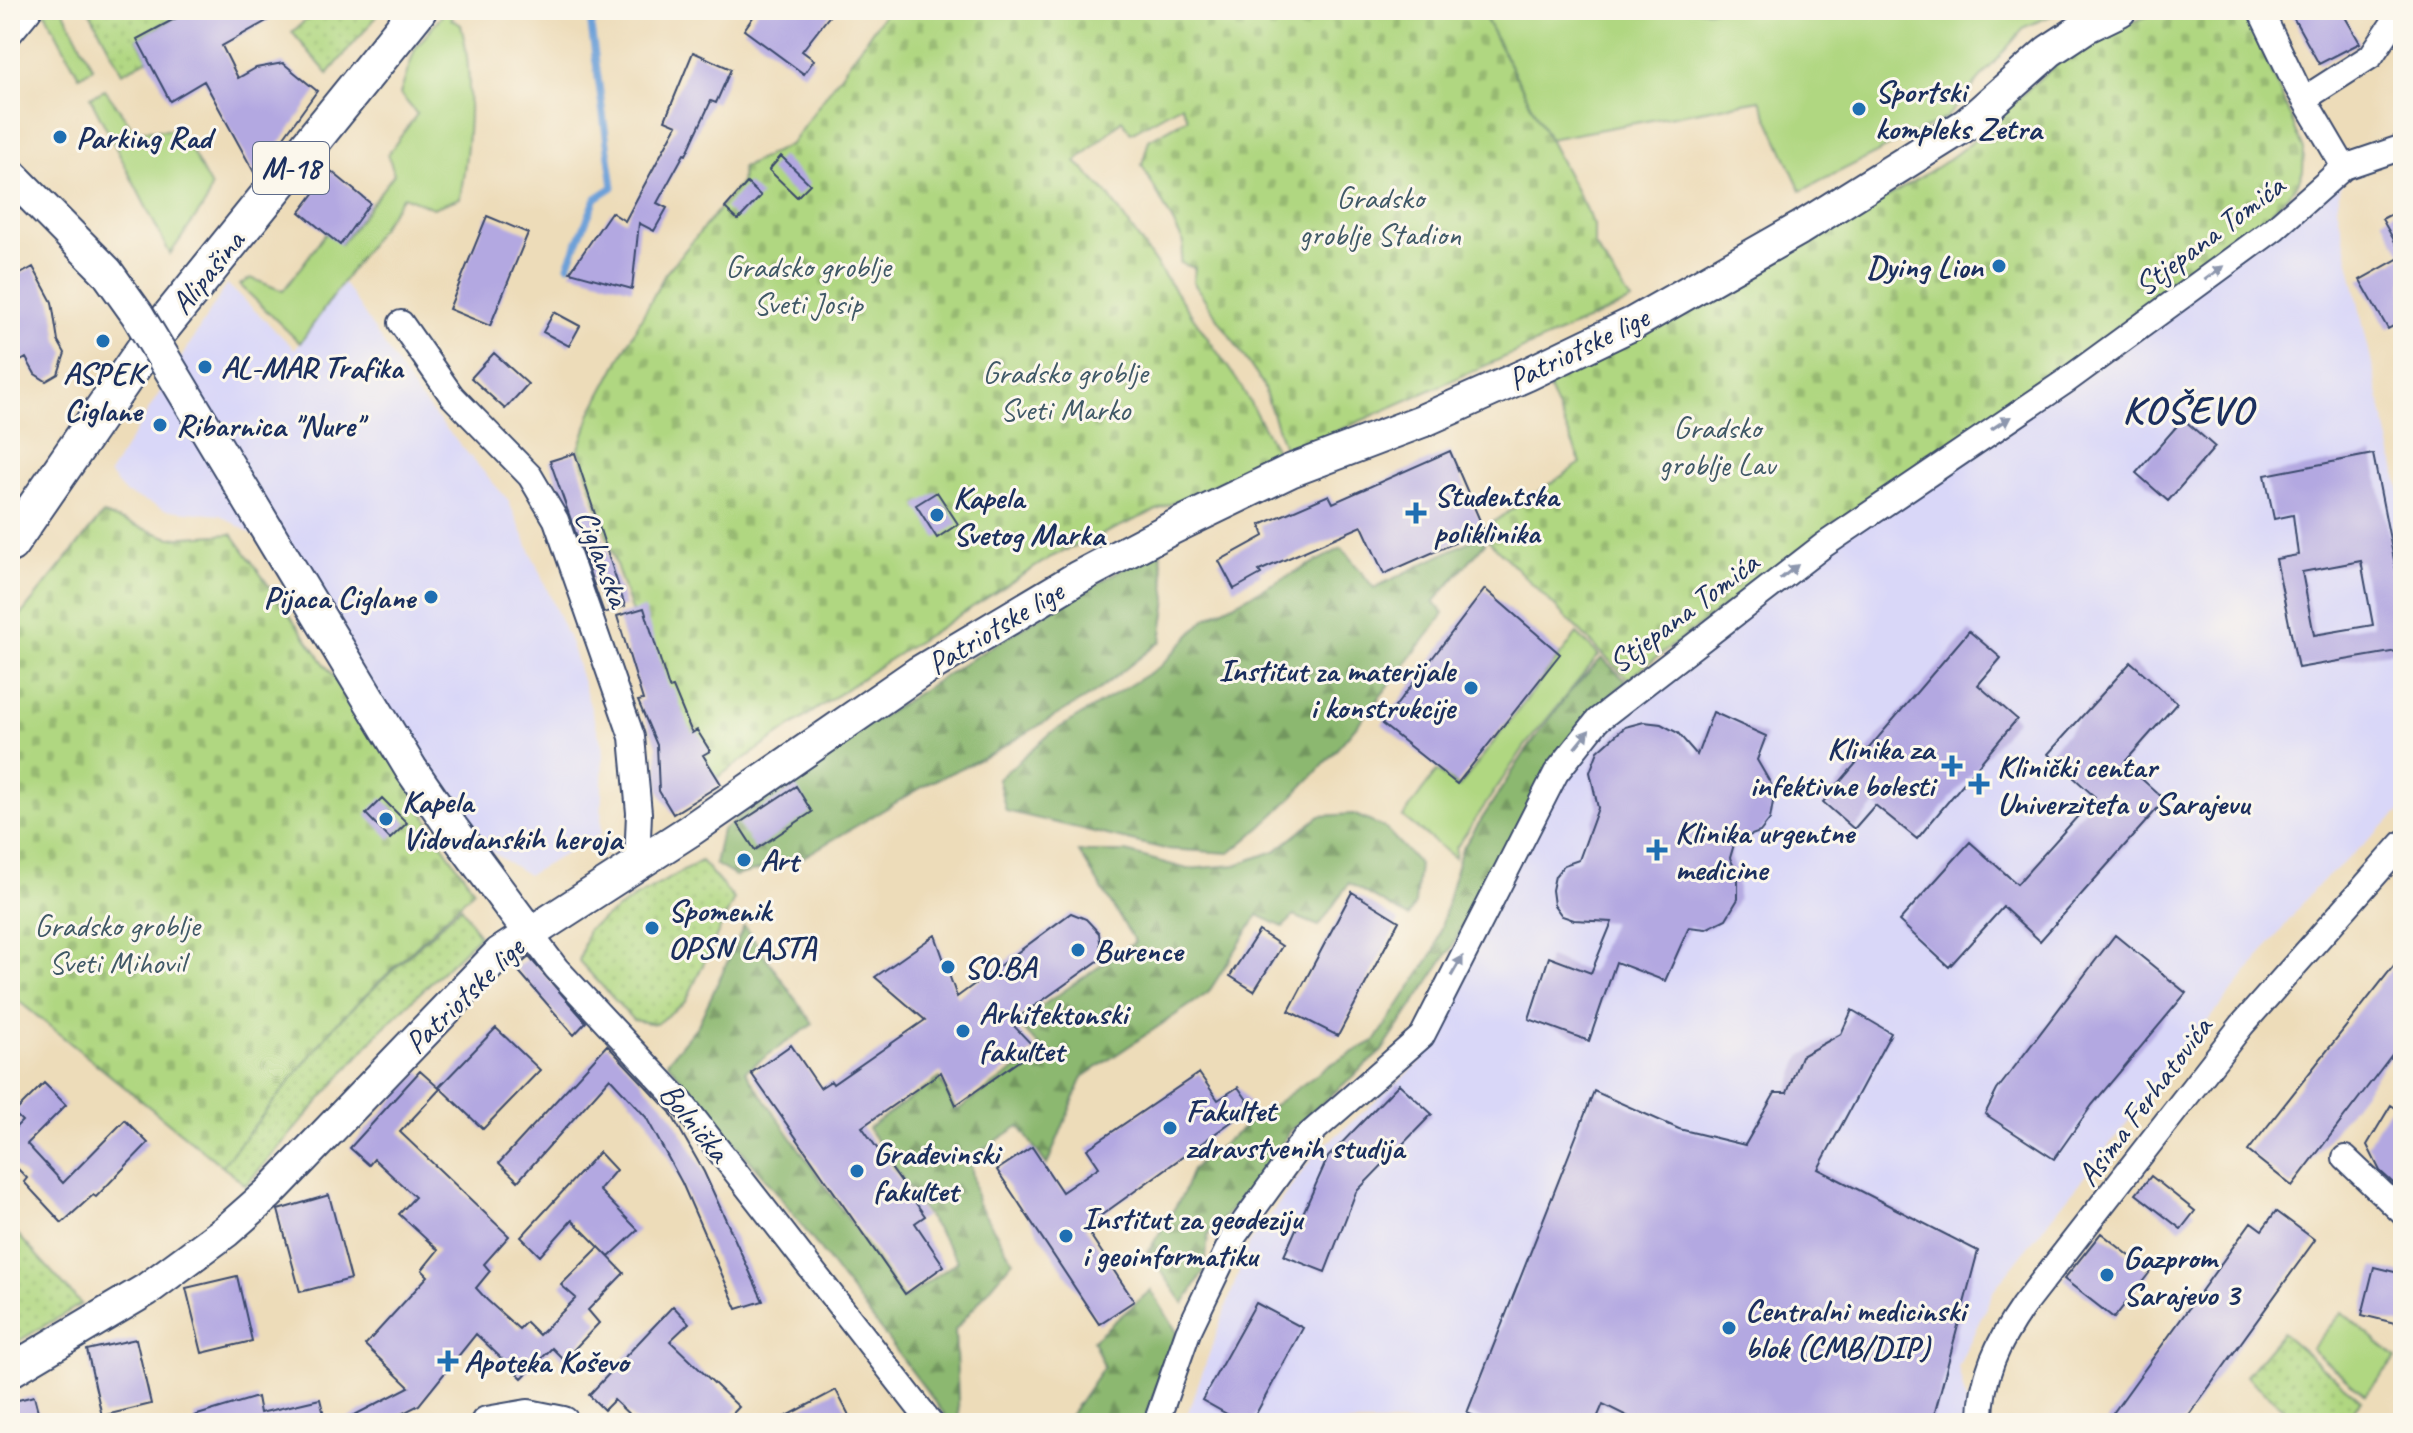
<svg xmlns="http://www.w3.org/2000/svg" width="2413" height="1433" viewBox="0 0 2413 1433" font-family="Caveat,sans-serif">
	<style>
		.built { fill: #d9d7f8 }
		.grass { fill: #b0d781; stroke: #668370; stroke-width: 2 }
		.forest { fill: url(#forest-firs); stroke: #547466; stroke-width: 2 }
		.cemetery { fill: url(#cemetery-stones); stroke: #668370; stroke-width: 2 }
		.park { fill: url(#park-dots); stroke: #668370; stroke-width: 2 }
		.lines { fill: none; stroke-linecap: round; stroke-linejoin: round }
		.stream { stroke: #6da0d8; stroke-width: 7 }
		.building { fill: #b3a8e1; fill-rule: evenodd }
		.street-casing { stroke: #3a496c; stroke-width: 28 }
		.secondary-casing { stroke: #3a496c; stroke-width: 36 }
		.primary-casing { stroke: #3a496c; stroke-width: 40 }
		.street { stroke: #fff; stroke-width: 24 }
		.secondary { stroke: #fff; stroke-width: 32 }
		.primary { stroke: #fff; stroke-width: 36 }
		.secondary-bridge-casing { stroke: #3a496c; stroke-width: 36; stroke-linecap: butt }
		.secondary-bridge { stroke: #fff; stroke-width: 32 }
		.oneway { fill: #8d97ae }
		.poi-dot { fill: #1f6fb2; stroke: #fbf7ec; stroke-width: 3 }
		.labels { text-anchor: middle; stroke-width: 6; stroke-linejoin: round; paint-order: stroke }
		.shield { fill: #fbf7ec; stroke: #5e6b89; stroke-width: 2 }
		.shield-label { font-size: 30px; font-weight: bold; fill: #1b2f5e }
		.poi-label { font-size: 32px; font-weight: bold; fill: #1b2f5e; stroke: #fbf7ec; text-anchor: start }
		.park-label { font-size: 32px; fill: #405967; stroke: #fbf7ec }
		.street-label { font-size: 32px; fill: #1b2f5e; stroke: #fbf7ec }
		.district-label { font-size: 40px; font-weight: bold; letter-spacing: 2px; fill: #1b2f5e; stroke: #fbf7ec }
	</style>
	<defs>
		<pattern id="forest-firs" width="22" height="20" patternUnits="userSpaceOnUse" patternTransform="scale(2)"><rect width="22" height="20" fill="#8cb86f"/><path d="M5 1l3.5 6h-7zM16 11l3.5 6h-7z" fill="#72965e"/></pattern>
		<pattern id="cemetery-stones" width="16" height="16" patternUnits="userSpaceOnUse" patternTransform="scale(2)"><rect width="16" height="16" fill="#b0d781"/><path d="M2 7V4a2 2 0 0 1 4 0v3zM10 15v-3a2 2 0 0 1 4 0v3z" fill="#97b972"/></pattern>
		<pattern id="park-dots" width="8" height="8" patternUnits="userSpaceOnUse" patternTransform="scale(2)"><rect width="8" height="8" fill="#b0d781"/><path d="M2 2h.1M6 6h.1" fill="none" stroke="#97b972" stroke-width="1.8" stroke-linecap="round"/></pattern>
	</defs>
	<rect width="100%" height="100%" fill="#fbf7ec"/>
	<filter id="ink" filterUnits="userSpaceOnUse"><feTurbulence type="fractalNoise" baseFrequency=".0125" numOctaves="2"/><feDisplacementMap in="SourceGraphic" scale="16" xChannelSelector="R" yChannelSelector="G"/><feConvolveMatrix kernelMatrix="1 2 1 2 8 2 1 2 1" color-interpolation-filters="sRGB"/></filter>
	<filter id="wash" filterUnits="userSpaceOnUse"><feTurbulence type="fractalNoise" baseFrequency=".006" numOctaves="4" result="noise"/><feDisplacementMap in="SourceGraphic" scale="32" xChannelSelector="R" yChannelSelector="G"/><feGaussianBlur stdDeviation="1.8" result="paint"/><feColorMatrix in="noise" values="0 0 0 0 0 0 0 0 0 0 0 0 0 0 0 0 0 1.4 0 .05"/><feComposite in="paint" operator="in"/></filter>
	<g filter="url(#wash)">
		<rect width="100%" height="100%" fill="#eddcb9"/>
		<!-- built -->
		<path class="built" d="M2344,167L2337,207L2403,504V809L2314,889L1995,1288L1958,1367L1971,1423H1184L1249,1244L1315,1154L1421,1062L1566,758L1782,571Z
			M344,283L417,395L508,500L571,644L603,748L601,834L528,875L477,843L281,551L220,515L167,510L125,493L109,474L227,284L295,349Z"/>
		<!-- grass -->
		<path class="grass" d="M44,10H63L93,68L79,76Z
			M446,10H458L451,19L461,25C475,78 469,144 460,198L433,208L403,196L300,343L240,285L251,278L283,291L326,233L341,244L394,174L388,154L417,114L400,94L415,49Z
			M1481,10H2064L2025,27L1946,118L1801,191L1760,100L1549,139Z
			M105,90L134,130H180L211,187L207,201L170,254L90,97Z
			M1577,634L1599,655L1525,746L1456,848L1455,858L1403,817L1437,771L1459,787Z
			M2342,1312L2396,1358L2365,1395L2311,1349Z"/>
		<!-- forest -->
		<path class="forest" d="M1478,537L1485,543L1434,602L1444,614C1379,699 1315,786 1230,853L1165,849L1006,811L998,779L1051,733L1161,666L1206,618L1342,548L1374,588Z
			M1160,548L1167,599L1161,641L1096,692L989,755L931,782L798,860L735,876L715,864L722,830C860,725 1009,632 1160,548Z
			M1602,658L1626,681L1590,715L1493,872L1452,947L1382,1051L1291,1130L1256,1182L1208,1235L1205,1269L1184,1304L1148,1252L1183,1194L1192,1169L1253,1120L1333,1063L1376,1040L1435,950L1461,851L1524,754L1569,693Z
			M1353,814L1385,828L1419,864L1415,904L1408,917L1349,883L1319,926L1294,916L1283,927L1258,915L1208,993L1083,1077L1047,1165L1019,1126L970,1158L977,1202L1013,1261L955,1330L959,1423H951L775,1190L667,1062L698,1025L744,926L813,1024L745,1071L904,1299L958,1261L868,1128L940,1078L956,1111L1043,1050L1017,1023L1135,942L1079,852H1126L1187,869L1236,865L1277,850L1320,816Z
			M1151,1290L1177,1332L1143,1423H1065L1104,1366L1093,1340Z"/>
		<!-- cemetery -->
		<path class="cemetery" d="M887,10H1481L1594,225V244L1631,301L1286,454L1262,383L1193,282L1195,268L1180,263L1184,243L1142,165L1149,140L1188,118L1181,105L1131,133L1122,120L1076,162L1106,192L1241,386L1279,456L1051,557L881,665L715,779L684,724L630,608L579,449L591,413L665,274L741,183L742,168L791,144Z
			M2162,10H2246L2304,150L2303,171L2296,187L2267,216L2154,302L1834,524L1628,679L1485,537L1486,527L1581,463L1549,389L1552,382C1683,313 1814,244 1940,165C1984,137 2014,98 2055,66C2086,41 2125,25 2162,10Z
			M103,514L170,538L232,534L403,774L439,840L474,890L336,1024L222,1166L10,994V628Z"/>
		<!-- park -->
		<path class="park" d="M89,10H191L137,39L148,59L122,73Z
			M318,10H382L328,74L292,32Z
			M701,861L734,899L686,1001L656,1024L633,1020L579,961L588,929L634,898Z
			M461,906L479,936L381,1030L246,1185L222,1166L336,1024Z
			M10,1226L81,1304L10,1346Z
			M2282,1333L2361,1400L2342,1423H2301L2246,1376Z"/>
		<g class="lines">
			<!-- stream -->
			<path class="stream" d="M568,265L596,198L613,187L591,26L602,10"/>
		</g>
		<g id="blocks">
			<!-- building -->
			<path class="building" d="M191,10H286L222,46L238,78L256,68L283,63L317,91L256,176L204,81L170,101L137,39Z
				M758,10H834L802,51L814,60L804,74L744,30Z
				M2289,10H2341L2360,43L2319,64Z
				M693,52L731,69L716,103L711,101L686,155L684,154L657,203L667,208L654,231L639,223L632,289L570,272L611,212L625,221L640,193L677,125L665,120Z
				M781,156L810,184L797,197L769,170Z
				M331,171L370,203L340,245L300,212Z
				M747,183L761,196L738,220L725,208Z
				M2403,208V256L2382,219Z
				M487,216L528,233L490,326L449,309Z
				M2403,256V321L2388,329L2360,280Z
				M33,267L52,302L58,341L65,353L58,374L46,381L35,374L26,358L10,367V280Z
				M554,312L580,326L569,346L543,332Z
				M494,353L528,384L505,409L471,378Z
				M2183,419L2215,447L2168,501L2136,473Z
				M1450,451L1484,530L1384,574L1362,526L1259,571L1261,574L1234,589L1219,561L1264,536L1260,525L1329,495L1333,503Z
				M575,453L625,606L604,613L550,461Z
				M2373,454L2403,605V650L2298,668L2276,559L2298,555L2293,515L2274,519L2265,475ZM2361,561L2373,625L2314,635L2302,572Z
				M937,492L958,524L937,538L916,505Z
				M1485,589L1560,654L1457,784L1382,724Z
				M644,608L669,688L673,687L692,733L697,730L710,751L703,755L721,784L673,814L659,791L657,745L638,701L643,700L617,616Z
				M1969,631L2001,658L1978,685L2017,719L1917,839L1875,805L1854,829L1823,802Z
				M2131,662L2177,703L2124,763L2165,800L2040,941L2003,907L1949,967L1899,921L1970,842L2017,884L2095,797L2048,754Z
				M1713,712L1766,736L1757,760L1771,784L1773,802L1770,819L1760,832L1735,841L1730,858L1738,876V899L1726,919L1706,929L1689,927L1665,981L1616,962L1589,1041L1529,1019L1549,957L1591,973L1612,922L1574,920L1562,916L1554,905L1552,890L1555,876L1564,865L1579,860L1598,808L1590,772L1598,751L1625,727L1644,722L1661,724L1678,733L1697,755Z
				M796,786L812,812L755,850L738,824Z
				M382,798L407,823L390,839L366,814Z
				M1352,892L1399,921L1338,1036L1289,1011Z
				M1071,913L1086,919L1099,933L1102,958L1011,1023L1036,1049L956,1105L941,1072L862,1127L925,1216L915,1223L944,1266L905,1294L751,1073L791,1045L820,1088L831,1081L833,1084L925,1020L875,977L935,935L957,997Z
				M1259,931L1282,946L1254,991L1230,976Z
				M2115,935L2186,993L2092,1105L2054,1159L1985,1114L1997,1090Z
				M2403,954V1040L2292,1186L2248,1151Z
				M529,957L586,1022L574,1035L516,968Z
				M1852,1010L1891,1033L1818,1169L1978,1251L1932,1423H1641L1603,1404L1595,1423H1490L1467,1413L1594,1091L1679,1129L1745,1145L1775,1093H1787L1801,1056L1841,1034Z
				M496,1028L540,1070L483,1129L439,1087Z
				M607,1045L670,1112L704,1172L763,1301L737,1309L682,1183L646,1117L610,1078L518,1181L499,1163Z
				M420,1071L440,1089L400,1132L509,1236L484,1264L490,1271L476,1288L487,1300L519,1329L526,1322L539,1335L576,1298L561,1285L599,1247L624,1273L588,1310L599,1323L564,1360L552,1348L522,1378L476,1334L419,1405L384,1423H339L409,1387L365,1345L428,1276L422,1270L438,1250L399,1214L415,1197L374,1159L369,1165L350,1148Z
				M1199,1073L1218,1100L1238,1087L1252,1107L1085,1227L1134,1301L1099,1324L997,1170L1032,1147L1062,1192L1099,1167L1087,1149Z
				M44,1083L66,1105L27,1144L63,1183L125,1120L148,1143L96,1197L93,1195L62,1223L24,1182L27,1178L10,1161V1126L13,1130L22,1121L14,1113Z
				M1399,1084L1432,1114L1356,1192L1325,1272L1284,1256L1328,1157Z
				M2391,1105L2403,1113V1192L2380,1171L2367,1145Z
				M599,1152L616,1170L599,1190L638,1230L609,1257L572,1220L540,1256L521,1237Z
				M2151,1176L2195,1211L2181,1229L2136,1194Z
				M329,1195L351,1279L300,1292L278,1210Z
				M2276,1211L2315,1240L2183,1423H2106L2251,1222L2262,1230Z
				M2101,1233L2150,1272L2114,1318L2064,1279Z
				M2374,1267L2403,1274V1325L2362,1315Z
				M237,1276L252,1341L202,1353L186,1288Z
				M1256,1303L1303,1328L1251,1423H1243L1202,1400Z
				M673,1306L689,1323L670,1341L739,1407L724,1423H638L614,1400L604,1410L589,1395Z
				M136,1339L151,1404L102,1416L87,1350Z
				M836,1390L853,1423H774Z
				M34,1396L41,1423H10V1402Z
				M257,1397L260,1413L320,1399L326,1423H195L194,1416Z"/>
		</g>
	</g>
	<g filter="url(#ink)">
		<use href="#blocks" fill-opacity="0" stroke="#3a496c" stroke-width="2"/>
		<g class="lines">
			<defs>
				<path id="street" d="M2260,10L2297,87L2344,167
					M10,33L29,10
					M2304,99L2371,56L2402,10
					M401,323L452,396L530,476L556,520L632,737L639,813L637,863
					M529,932L556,968L682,1103L931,1423
					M2345,1158L2403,1213
					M1156,1423L1188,1332L1234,1236L1304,1139L1422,1036L1556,773L1598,720L1824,545L2066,381L2185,294L2275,228L2344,167L2403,147
					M1981,1423C1980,1378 1998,1342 2023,1306L2242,1025L2403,843"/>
				<path id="secondary" d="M451,827L529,932
					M10,1371L146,1290L226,1231L268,1194L500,953L689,831L918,673L1077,578L1172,528L1290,471L1422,421L1528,374L1634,323L1799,229L1967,124L2049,51L2087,26L2120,10
					M487,1423L528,1416L563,1423"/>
				<path id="primary" d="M10,544L146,347L418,10"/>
			</defs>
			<!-- street casing -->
			<use href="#street" class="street-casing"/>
			<!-- secondary casing -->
			<use href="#secondary" class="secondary-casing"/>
			<!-- primary casing -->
			<use href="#primary" class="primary-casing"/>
			<!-- street -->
			<use href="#street" class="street"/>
			<!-- secondary -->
			<use href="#secondary" class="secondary"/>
			<!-- primary -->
			<use href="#primary" class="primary"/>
			<defs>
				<path id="secondary-bridge" d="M10,174L107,272L137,314L411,769L451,827"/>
			</defs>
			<!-- secondary-bridge casing -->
			<use href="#secondary-bridge" class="secondary-bridge-casing"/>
			<!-- secondary-bridge -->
			<use href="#secondary-bridge" class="secondary-bridge"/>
		</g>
		<!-- one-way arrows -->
		<defs><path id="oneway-solid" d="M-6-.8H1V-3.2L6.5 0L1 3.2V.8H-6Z" transform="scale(2)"/></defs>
		<g class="oneway">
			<use href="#oneway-solid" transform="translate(2214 273) rotate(-37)"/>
			<use href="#oneway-solid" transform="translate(2001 423) rotate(-33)"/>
			<use href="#oneway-solid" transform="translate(1789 572) rotate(-38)"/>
			<use href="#oneway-solid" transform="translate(1582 739) rotate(-51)"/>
			<use href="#oneway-solid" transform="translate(1457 966) rotate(-60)"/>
		</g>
	</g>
	<!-- markers -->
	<g class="poi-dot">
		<circle cx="1859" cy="109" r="8"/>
		<circle cx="60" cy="137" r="8"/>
		<circle cx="1999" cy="266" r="8"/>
		<circle cx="103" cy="341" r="8"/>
		<circle cx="205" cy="367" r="8"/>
		<circle cx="160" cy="425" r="8"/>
		<path d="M1412 501h8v8h8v8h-8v8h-8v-8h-8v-8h8z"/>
		<circle cx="937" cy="515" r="8"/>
		<circle cx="431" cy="597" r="8"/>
		<circle cx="1471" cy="688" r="8"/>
		<path d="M1948 754h8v8h8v8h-8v8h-8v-8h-8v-8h8z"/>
		<path d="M1975 772h8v8h8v8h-8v8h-8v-8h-8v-8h8z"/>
		<circle cx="386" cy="819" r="8"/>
		<path d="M1653 838h8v8h8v8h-8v8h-8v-8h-8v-8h8z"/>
		<circle cx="744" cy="860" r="8"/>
		<circle cx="652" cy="928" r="8"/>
		<circle cx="1078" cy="950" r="8"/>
		<circle cx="948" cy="967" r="8"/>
		<circle cx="963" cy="1031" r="8"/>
		<circle cx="1170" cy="1128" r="8"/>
		<circle cx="857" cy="1171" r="8"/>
		<circle cx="1066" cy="1236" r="8"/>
		<circle cx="2107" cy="1275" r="8"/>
		<circle cx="1729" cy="1328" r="8"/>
		<path d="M444 1349h8v8h8v8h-8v8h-8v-8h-8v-8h8z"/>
	</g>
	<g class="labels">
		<!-- shield labels -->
		<rect class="shield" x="253" y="142" width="76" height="52" rx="6"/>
		<g class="shield-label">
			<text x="291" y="178">M-18</text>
		</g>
		<!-- poi labels -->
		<g class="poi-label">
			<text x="1875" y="102">Sportski<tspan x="1875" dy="37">kompleks Zetra</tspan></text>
			<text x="76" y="148">Parking Rad</text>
			<text x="1983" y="277" text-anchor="end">Dying Lion</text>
			<text x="221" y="378">AL-MAR Trafika</text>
			<text x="103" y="384" text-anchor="middle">ASPEK<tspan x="103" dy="37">Ciglane</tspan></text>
			<text x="176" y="436">Ribarnica "Nure"</text>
			<text x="1434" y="506">Studentska<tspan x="1434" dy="37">poliklinika</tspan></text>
			<text x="953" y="508">Kapela<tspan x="953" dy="37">Svetog Marka</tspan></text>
			<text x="415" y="608" text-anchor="end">Pijaca Ciglane</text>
			<text x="1455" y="681" text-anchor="end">Institut za materijale<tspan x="1455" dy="37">i konstrukcije</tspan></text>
			<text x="1934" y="759" text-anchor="end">Klinika za<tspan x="1934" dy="37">infektivne bolesti</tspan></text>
			<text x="1997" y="777">Klinički centar<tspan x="1997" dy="37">Univerziteta u Sarajevu</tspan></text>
			<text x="402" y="812">Kapela<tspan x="402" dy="37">Vidovdanskih heroja</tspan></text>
			<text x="1675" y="843">Klinika urgentne<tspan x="1675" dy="37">medicine</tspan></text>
			<text x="760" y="871">Art</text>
			<text x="668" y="921">Spomenik<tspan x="668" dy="37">OPSN LASTA</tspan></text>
			<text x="1094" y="961">Burence</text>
			<text x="964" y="978">SO.BA</text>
			<text x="979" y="1024">Arhitektonski<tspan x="979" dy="37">fakultet</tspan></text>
			<text x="1186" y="1121">Fakultet<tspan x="1186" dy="37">zdravstvenih studija</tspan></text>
			<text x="873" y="1164">Građevinski<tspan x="873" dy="37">fakultet</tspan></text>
			<text x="1082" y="1229">Institut za geodeziju<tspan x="1082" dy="37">i geoinformatiku</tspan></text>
			<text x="2123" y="1268">Gazprom<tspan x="2123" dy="37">Sarajevo 3</tspan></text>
			<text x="1745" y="1321">Centralni medicinski<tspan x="1745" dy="37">blok (CMB/DIP)</tspan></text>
			<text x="464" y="1372">Apoteka Koševo</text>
		</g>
		<!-- park labels -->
		<g class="park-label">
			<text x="1380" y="208">Gradsko<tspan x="1380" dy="37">groblje Stadion</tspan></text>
			<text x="808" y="277">Gradsko groblje<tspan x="808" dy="37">Sveti Josip</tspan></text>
			<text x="1065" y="383">Gradsko groblje<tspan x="1065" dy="37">Sveti Marko</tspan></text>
			<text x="1717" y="438">Gradsko<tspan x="1717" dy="37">groblje Lav</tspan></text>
			<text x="117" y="936">Gradsko groblje<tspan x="117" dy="37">Sveti Mihovil</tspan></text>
		</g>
		<!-- street labels -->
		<g class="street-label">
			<text transform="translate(2209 235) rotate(-37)" y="11">Stjepana Tomića</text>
			<text transform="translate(207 272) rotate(-51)" y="11">Alipašina</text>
			<text transform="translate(1578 348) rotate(-26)" y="11">Patriotske lige</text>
			<text transform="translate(603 558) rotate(69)" y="11">Ciglanska</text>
			<text transform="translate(1683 612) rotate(-37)" y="11">Stjepana Tomića</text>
			<text transform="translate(995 627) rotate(-31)" y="11">Patriotske lige</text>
			<text transform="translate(464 995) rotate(-44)" y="11">Patriotske lige</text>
			<text transform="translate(2144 1101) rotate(-53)" y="11">Asima Ferhatovića</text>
			<text transform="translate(695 1122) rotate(51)" y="11">Bolnička</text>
		</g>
		<!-- district labels -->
		<g class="district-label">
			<text x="2188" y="423">KOŠEVO</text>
		</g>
	</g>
	<!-- margin -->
	<rect width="2413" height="1433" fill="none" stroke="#fbf7ec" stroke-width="40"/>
</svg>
